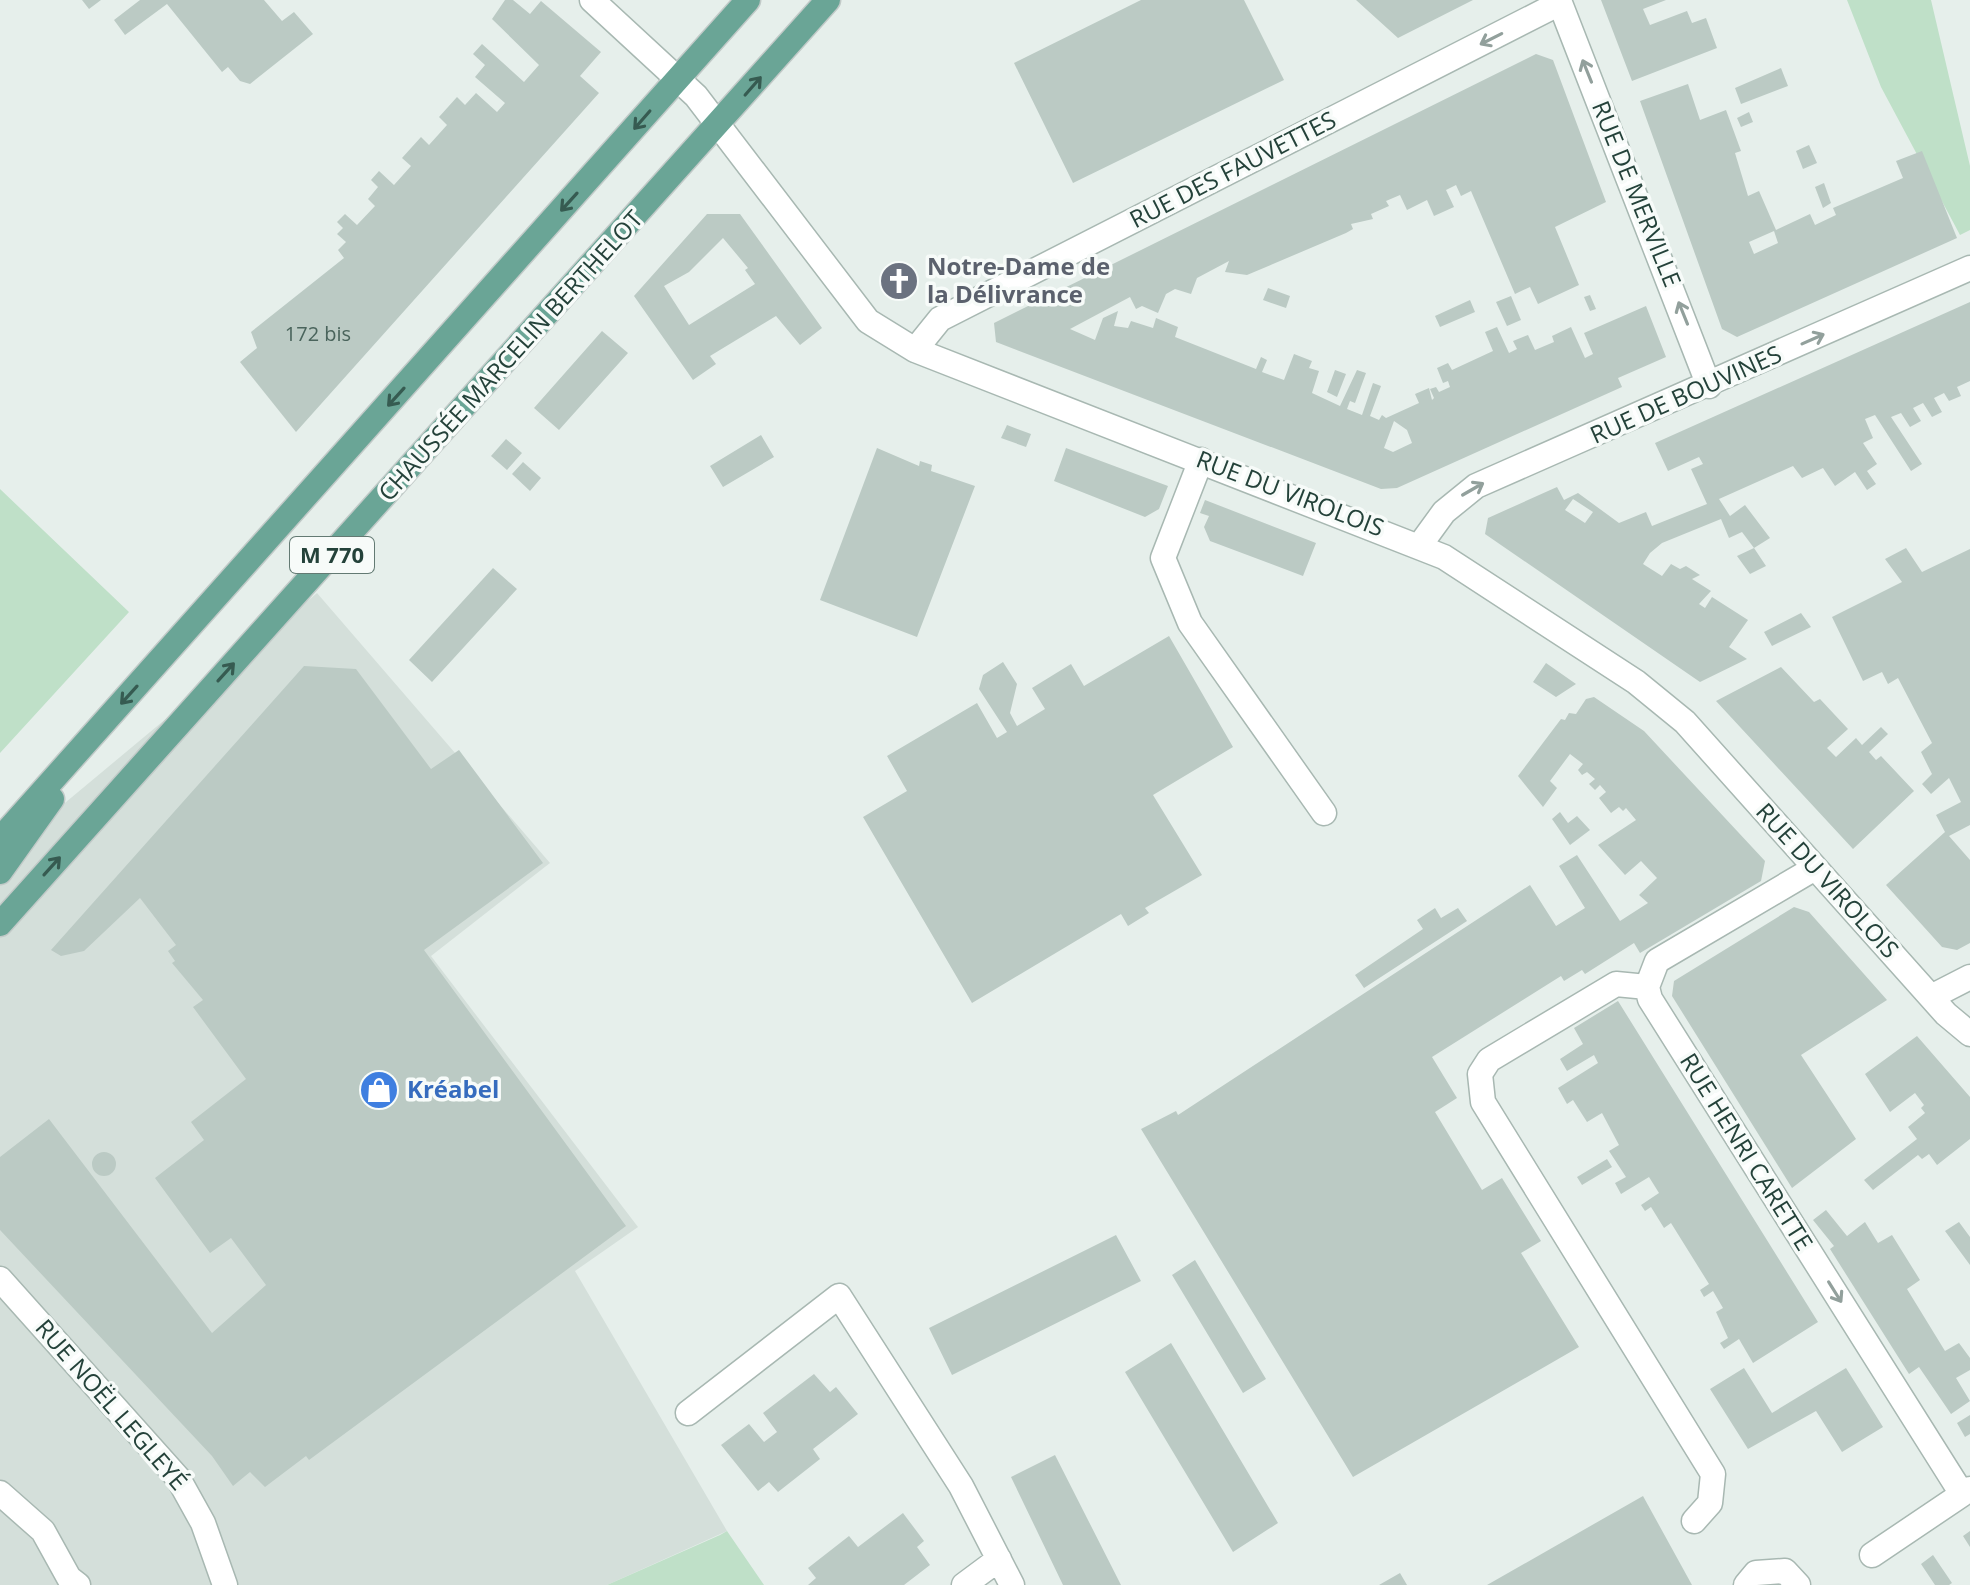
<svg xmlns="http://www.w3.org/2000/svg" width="1970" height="1585" viewBox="0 0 1970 1585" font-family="'Open Sans',sans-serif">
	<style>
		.built { fill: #d4dfda }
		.green { fill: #bfe0c8 }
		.building { fill: #bbcac4; fill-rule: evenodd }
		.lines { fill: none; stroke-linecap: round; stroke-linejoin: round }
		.minor-casing { stroke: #a8b8b2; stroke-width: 27 }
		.major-casing { stroke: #c2cac8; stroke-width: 27 }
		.minor { stroke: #fff; stroke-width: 24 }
		.major { stroke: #6aa596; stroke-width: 24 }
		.oneway { stroke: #92a09c }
		.oneway2 { stroke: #365b51 }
		.labels { text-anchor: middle; stroke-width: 7; stroke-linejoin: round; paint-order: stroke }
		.number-label { font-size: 20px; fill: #4a645c }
		.shield { fill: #f7fbf9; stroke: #637a73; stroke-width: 2 }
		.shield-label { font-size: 22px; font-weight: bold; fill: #24423a }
		.street-label { font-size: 24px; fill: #24423a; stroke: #f7fbf9 }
		.worship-label { font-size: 24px; font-weight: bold; fill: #5b616d; stroke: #f7fbf9; text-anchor: start }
		.shop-label { font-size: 24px; font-weight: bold; fill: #366cbe; stroke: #f7fbf9; text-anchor: start }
	</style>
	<rect width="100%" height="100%" fill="#e6efeb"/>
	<!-- built -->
	<path class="built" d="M317,593L550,863L431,956L638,1227L575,1271L727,1531L607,1585H0V857Z"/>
	<!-- green -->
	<path class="green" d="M1847,0H1931L1970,166V230L1960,235L1881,87Z
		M0,489L129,612L0,753Z
		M727,1531L764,1585H607L720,1535Z"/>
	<!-- building -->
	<path class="building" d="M82,0H101L89,9Z
		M140,0H264L282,21L294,12L313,34L250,84L240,81L228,67L222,72L167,4L125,35L114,20Z
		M505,0H513L530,14L541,1L601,52L580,76L599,93L296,432L240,362L257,348L251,332L344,258L338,250L346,242L337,234L343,228L337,222L345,214L357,225L375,206L368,199L378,187L371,180L379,171L394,185L411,166L402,158L421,137L429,145L447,125L439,117L457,97L465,105L476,93L497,112L505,103L475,77L485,65L473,54L482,44L524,82L539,65L492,19Z
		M1141,0H1244L1284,80L1073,183L1014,63Z
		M1356,0H1473L1398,38Z
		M1601,0H1666L1643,9L1650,25L1687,11L1692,23L1706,18L1717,48L1632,81Z
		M1536,54L1553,60L1606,202L1555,227L1579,285L1538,304L1530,287L1515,294L1471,191L1461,196L1456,185L1446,190L1454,207L1434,216L1427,200L1407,210L1400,195L1386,201L1389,206L1371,214L1373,219L1351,224L1353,229L1346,233L1247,275L1225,272L1229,261L1197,278L1191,294L1175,289L1166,294L1158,313L1142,306L1136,309L1130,297L1070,329L1095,340L1103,318L1118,311L1114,326L1128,328L1131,321L1153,328L1156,318L1178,327L1175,337L1256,369L1261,357L1267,360L1262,372L1284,380L1294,354L1312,361L1309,368L1319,371L1312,393L1340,406L1357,370L1366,373L1355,403L1350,401L1347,409L1362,415L1373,383L1381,386L1370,416L1379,420L1382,415L1386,418L1419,403L1415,394L1429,388L1432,400L1434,398L1430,389L1436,387L1439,392L1450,387L1448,381L1443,383L1437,368L1448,363L1452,370L1493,351L1485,332L1497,327L1509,353L1517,349L1513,341L1528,335L1535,350L1554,342L1552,336L1571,327L1585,358L1593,354L1584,333L1646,306L1666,357L1618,378L1622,387L1397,488L1381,489L996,342L994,323ZM1394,421L1407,430L1412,443L1393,452L1384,448Z
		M1781,68L1788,86L1741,104L1735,88Z
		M1688,84L1700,120L1726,110L1741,151L1735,153L1748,196L1759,191L1776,230L1810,214L1815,225L1836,215L1833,208L1903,178L1896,161L1922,151L1957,238L1737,337L1722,329L1640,101ZM1774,231L1778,243L1754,254L1749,242Z
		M1749,112L1753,122L1741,127L1737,118Z
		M1809,145L1817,163L1803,169L1796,151Z
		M1824,183L1831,203L1823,208L1815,187Z
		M707,214H740L822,328L800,345L776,316L710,356L716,364L693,380L634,296ZM723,238L748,268L745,270L755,284L689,325L664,286L689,272Z
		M895,273L907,276L903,290L891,287Z
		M1268,288L1290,296L1286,308L1263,300Z
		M1590,295L1596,309L1590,311L1584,297Z
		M1511,296L1521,320L1507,326L1496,302Z
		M1470,300L1475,312L1440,327L1435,316Z
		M1970,302V381L1957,387L1961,396L1949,401L1944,393L1934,398L1942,412L1932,417L1923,403L1913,408L1921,421L1910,427L1901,413L1891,417L1922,464L1911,471L1875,415L1865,419L1873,438L1863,443L1877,464L1867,471L1876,484L1867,490L1855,472L1835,486L1823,468L1802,478L1793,466L1719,499L1730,516L1745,505L1770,538L1754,548L1742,532L1729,538L1721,519L1662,543L1650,553L1643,564L1662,576L1671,564L1680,569L1686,566L1700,575L1692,579L1711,591L1699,604L1705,608L1712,597L1748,620L1729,647L1747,659L1700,682L1485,534L1488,518L1557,487L1564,500L1578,493L1619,523L1646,512L1652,526L1707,504L1691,469L1703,464L1699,457L1668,471L1655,443ZM1573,499L1593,512L1585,523L1565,510Z
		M602,331L628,353L559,430L534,408Z
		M1335,370L1346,374L1337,397L1327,392Z
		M1007,425L1031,434L1026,447L1001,438Z
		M761,435L774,457L723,487L710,466Z
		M506,439L522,453L507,470L491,456Z
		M877,448L919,466L920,461L932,465L931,471L975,486L917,637L820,600Z
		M1066,448L1168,486L1159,509L1145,517L1054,481Z
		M523,462L541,478L530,491L512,474Z
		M1205,500L1316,543L1303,576L1210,541L1204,527L1209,516L1200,513Z
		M1754,548L1766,566L1750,574L1737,556Z
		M1906,548L1922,572L1970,549V825L1949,836L1970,860V943L1957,950L1942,947L1886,885L1945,832L1936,815L1961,802L1949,778L1931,794L1922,784L1932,774L1921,752L1932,743L1898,678L1888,684L1882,672L1863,681L1832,617L1902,582L1885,559Z
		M493,568L517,589L432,682L409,660Z
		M1801,613L1811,627L1772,646L1764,632Z
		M1169,636L1233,747L1153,795L1202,875L1145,908L1149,913L1128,926L1121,914L972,1003L863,817L907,791L887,756L977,703L997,738L1007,732L979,689L983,675L1003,662L1017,684L1010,713L1017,726L1045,709L1032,688L1071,664L1084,686Z
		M1546,663L1576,684L1556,697L1533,682Z
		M304,666L356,669L431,769L459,750L543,863L424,950L626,1226L309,1460L306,1456L265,1487L250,1472L233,1486L212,1456L0,1230V1157L49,1119L212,1333L266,1285L231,1238L210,1253L155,1178L204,1140L191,1122L246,1079L193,1007L203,1000L172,963L175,961L168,951L176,945L140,898L84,951L61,956L51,950Z
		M1781,667L1814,702L1820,699L1848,729L1827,748L1836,757L1856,738L1862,745L1881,727L1888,734L1869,752L1876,760L1881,756L1914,791L1853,849L1716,701Z
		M1594,697L1644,731L1765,861L1761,881L1640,953L1634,943L1585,974L1582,970L1564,981L1561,976L1432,1057L1457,1098L1435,1112L1482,1190L1502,1178L1541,1241L1521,1253L1579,1347L1353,1477L1141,1129L1176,1111L1178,1115L1530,885L1556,926L1585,908L1559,866L1577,855L1620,921L1648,903L1639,895L1657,878L1641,861L1625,875L1598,845L1636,820L1626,808L1623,811L1619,807L1611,813L1599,798L1606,792L1600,785L1595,790L1589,784L1595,779L1587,772L1582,775L1578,770L1583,764L1570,754L1550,781L1557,788L1543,807L1518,776L1561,719L1565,720L1569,713L1576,714L1586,699Z
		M1560,812L1568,823L1577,816L1590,830L1570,845L1552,819Z
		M1794,907L1809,912L1887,1000L1801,1055L1856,1139L1792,1188L1672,996L1674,981Z
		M1435,908L1441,918L1458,908L1467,921L1364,988L1355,975L1423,929L1417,920Z
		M1618,1001L1818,1322L1753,1363L1739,1339L1724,1349L1720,1343L1728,1338L1716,1312L1723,1308L1713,1291L1704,1297L1700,1290L1709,1284L1671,1223L1664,1228L1651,1207L1645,1211L1641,1205L1659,1193L1649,1177L1621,1194L1615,1183L1626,1177L1609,1151L1619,1145L1602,1113L1587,1122L1573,1100L1567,1104L1558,1088L1598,1063L1594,1055L1567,1071L1560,1059L1583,1044L1574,1028Z
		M1917,1036L1970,1097V1139L1937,1165L1929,1154L1922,1159L1918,1155L1873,1190L1864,1180L1917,1139L1908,1127L1925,1113L1921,1108L1924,1105L1915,1093L1890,1112L1865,1074Z
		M92 1164a12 12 0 1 1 24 0a12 12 0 1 1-24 0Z
		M1607,1159L1612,1167L1582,1185L1577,1177Z
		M1826,1210L1847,1236L1865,1222L1878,1243L1892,1235L1920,1280L1907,1289L1945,1351L1959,1343L1970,1358V1370L1956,1378L1970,1401L1951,1414L1919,1367L1909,1374L1830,1249L1834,1246L1813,1220Z
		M1959,1222L1970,1237V1265L1945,1231Z
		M1116,1235L1141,1281L952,1375L929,1328Z
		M1195,1260L1266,1379L1243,1393L1172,1275Z
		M1171,1343L1278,1523L1233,1552L1125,1372Z
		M1744,1368L1772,1413L1846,1368L1883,1427L1842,1452L1816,1411L1748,1449L1710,1389Z
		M814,1374L830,1392L836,1387L858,1414L813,1449L820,1459L778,1492L769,1482L758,1491L721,1445L749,1424L764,1442L777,1432L763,1413Z
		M1970,1415V1434L1965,1437L1957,1423Z
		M1055,1455L1121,1585H1063L1011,1477Z
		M1643,1496L1692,1585H1487Z
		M903,1513L924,1541L917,1547L930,1565L904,1585H808L816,1578L808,1568L849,1536L858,1547Z
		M1970,1531V1547L1963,1536Z
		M1933,1555L1952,1583L1949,1585H1935L1921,1564Z
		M1400,1573L1407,1585H1379Z"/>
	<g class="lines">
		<defs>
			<path id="minor" d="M592,0L696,96L868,321L915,350L1444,557L1636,682L1685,722L1946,1014L1970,1034
				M915,350L940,319L1560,3L1709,386
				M1201,460L1163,558L1190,623L1324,813
				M1420,545L1444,512L1476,486L1970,268
				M1815,868L1657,961L1647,987L1650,999L1962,1494
				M1647,987L1616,984L1489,1060L1480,1074L1483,1102L1713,1474L1710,1503L1694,1521
				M1931,997L1970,977
				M0,1279L178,1478L203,1523L225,1585
				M688,1413L839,1296L961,1486L1012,1585
				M0,1493L43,1531L69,1578L78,1585
				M1872,1555L1970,1489
				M964,1585L999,1559
				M1746,1585L1756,1573L1785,1571L1798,1585"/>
			<path id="major" d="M0,839L748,0
				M0,872L52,799
				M0,924L828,0"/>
		</defs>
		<!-- minor casing -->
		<use href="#minor" class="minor-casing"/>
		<!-- major casing -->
		<use href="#major" class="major-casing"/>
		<!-- minor -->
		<use href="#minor" class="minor"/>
		<!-- major -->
		<use href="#major" class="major"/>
	</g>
	<!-- one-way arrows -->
	<defs><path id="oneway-shaft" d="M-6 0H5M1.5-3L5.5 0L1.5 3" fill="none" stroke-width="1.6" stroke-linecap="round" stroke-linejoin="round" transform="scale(2)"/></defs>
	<g class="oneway">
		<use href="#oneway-shaft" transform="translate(1491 39) rotate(153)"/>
		<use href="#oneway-shaft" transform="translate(1587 71) rotate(-112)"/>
		<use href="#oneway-shaft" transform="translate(1683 313) rotate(-112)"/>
		<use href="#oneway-shaft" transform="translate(1813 339) rotate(-24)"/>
		<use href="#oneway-shaft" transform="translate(1473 489) rotate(-30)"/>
		<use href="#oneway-shaft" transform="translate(1835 1292) rotate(58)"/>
	</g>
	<g class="oneway2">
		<use href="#oneway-shaft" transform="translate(753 86) rotate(-49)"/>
		<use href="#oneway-shaft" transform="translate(642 120) rotate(131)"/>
		<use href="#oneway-shaft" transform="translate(569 202) rotate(132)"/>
		<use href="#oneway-shaft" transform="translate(396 397) rotate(132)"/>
		<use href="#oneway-shaft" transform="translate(226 672) rotate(-48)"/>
		<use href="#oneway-shaft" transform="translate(129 695) rotate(132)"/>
		<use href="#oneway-shaft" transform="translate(52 866) rotate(-48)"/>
	</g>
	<!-- icons -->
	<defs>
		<symbol id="church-disc" viewBox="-11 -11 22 22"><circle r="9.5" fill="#6b7280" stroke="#f7fbf9"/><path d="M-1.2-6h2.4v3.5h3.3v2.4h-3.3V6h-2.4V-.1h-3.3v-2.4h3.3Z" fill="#fff"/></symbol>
		<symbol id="shop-disc" viewBox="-11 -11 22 22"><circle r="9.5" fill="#3f7fe0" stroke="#f7fbf9"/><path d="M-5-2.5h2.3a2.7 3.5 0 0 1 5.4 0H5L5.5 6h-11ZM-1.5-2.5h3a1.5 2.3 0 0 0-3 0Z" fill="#fff"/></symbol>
	</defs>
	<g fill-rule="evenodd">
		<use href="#church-disc" x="877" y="259" width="44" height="44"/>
		<use href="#shop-disc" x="357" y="1068" width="44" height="44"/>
	</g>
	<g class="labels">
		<!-- number labels -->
		<g class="number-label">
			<text x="318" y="341">172 bis</text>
		</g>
		<!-- shield labels -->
		<rect class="shield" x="290" y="537" width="84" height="36" rx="6"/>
		<g class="shield-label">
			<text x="332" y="563">M 770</text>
		</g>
		<!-- street labels -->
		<g class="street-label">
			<text transform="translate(1233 170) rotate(-27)" y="8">RUE DES FAUVETTES</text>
			<text transform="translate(1636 194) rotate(68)" y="8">RUE DE MERVILLE</text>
			<text transform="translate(511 356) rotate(-48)" y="8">CHAUSSÉE MARCELIN BERTHELOT</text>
			<text transform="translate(1686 395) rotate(-24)" y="8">RUE DE BOUVINES</text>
			<text transform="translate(1290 494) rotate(21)" y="8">RUE DU VIROLOIS</text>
			<text transform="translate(1827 881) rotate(48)" y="8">RUE DU VIROLOIS</text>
			<text transform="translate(1746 1152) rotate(58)" y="8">RUE HENRI CARETTE</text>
			<text transform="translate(111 1405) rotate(49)" y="8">RUE NOËL LEGLEYÉ</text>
		</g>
		<!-- worship labels -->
		<g class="worship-label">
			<text x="927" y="275">Notre-Dame de<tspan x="927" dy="28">la Délivrance</tspan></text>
		</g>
		<!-- shop labels -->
		<g class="shop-label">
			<text x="407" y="1098">Kréabel</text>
		</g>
	</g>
</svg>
